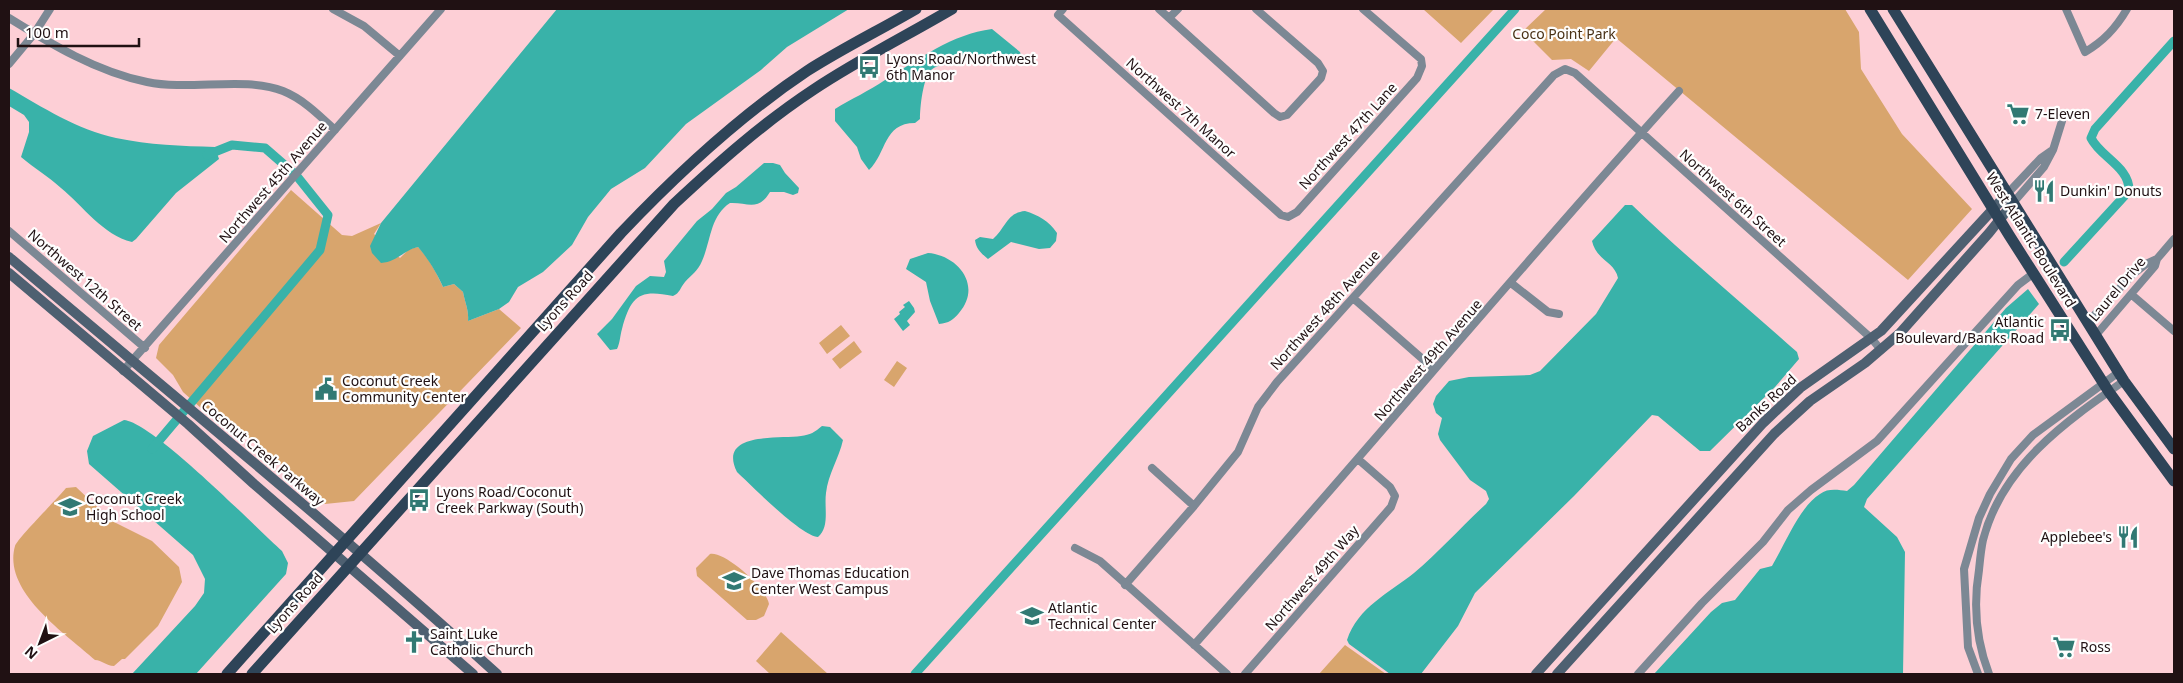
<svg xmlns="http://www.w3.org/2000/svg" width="2183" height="683" viewBox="0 0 2183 683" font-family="'Noto Sans',sans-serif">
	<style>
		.green { fill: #d8a56d }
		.water { fill: #39b2a9 }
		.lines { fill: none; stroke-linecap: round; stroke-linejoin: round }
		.canal { stroke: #39b2a9; stroke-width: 9 }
		.street { stroke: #7c8894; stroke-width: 8 }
		.secondary { stroke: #4e6071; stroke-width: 10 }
		.primary { stroke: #2e4458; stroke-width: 11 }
		.labels { text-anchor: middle; stroke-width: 4.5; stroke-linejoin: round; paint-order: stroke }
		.park-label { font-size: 14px; fill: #493115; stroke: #fefefe }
		.poi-label { font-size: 14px; fill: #201113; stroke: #fefefe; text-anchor: start }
		.street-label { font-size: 14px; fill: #201113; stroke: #fefefe }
	</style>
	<rect width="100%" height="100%" fill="#fdcfd6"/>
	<!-- green -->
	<path class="green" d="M1423,9H1494L1461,43Z
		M1546,9H1845L1859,32L1861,69L1902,134L1972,209L1908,280L1616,38L1589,71L1571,59L1552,60L1523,31Z
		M291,190L342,235L352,236L381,223L374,234L400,258L409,249L418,247C428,257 437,274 443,287L454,284L463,292C465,303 469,310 468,321L499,309L521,328L354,501L325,504L258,444L242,433L231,429L202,409L183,392L173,375L156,358L159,345Z
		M841,325L850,336L827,354L819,343Z
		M854,341L862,352L840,369L832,359Z
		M897,361L907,368L894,387L884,380Z
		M76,487L112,521L152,541L179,567L182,582L158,626L125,659H122L114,666C106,666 102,660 95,660C66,634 2,592 15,546C17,539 58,498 66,488Z
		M710,554C725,551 767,589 769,604L764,616L756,620H747L697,576L696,568Z
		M781,632L828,674H770L756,661Z
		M1345,645L1386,674H1319Z"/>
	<!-- water -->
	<path class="water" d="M557,9H849L787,47L761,70L686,124L645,168L611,189L588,217L572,245L543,272L518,287L509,302L499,309L468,321C469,310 465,303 463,292L454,284L443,287C438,275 427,257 418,247C404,250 397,262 381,263L372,253L370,246L381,223Z
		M992,29L1020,52L1023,61L1013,63C993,64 946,57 931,70C923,78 920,107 920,119L915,123C883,123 887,153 869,170L861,159L857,147L835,121V109C851,99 869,91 885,80C919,59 952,34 992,29Z
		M9,88C42,107 78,130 116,138C149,145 182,146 215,147L219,159L176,193L136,239L132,242C103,235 83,206 61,188C49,177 34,168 21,157L29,132V122L24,115L9,106Z
		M764,163H773L780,165L785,173L799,188L798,193L793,195L784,192H770C758,212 747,202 730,203C710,216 711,241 702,261C698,271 691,275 685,282C680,288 680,293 673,296C639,289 631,296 622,329C620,336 620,343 617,349L610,350L597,334L612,319L636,286L650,276L664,277L666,272L664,261L697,221L712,209L726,193L736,187Z
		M1625,205H1632C1685,256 1742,303 1797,352L1799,359L1775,387L1710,451H1700L1658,416L1652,415L1574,496L1475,593L1458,626L1421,674H1390L1349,644L1347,640C1358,607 1389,593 1414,573C1439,552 1462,526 1486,504L1489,499L1486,491L1470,480L1440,440L1438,434L1442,418L1436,413L1433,404L1436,396L1449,381L1469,377L1530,375L1540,371L1596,314L1618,278C1615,262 1596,260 1592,241Z
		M1025,211C1038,215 1049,221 1057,233L1056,241L1050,248L1039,249L1011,242L988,259C982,254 976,249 975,240L980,237L993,239C1006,228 1006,213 1025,211Z
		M928,253C957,255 983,285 959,313C953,320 949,323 939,324L930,301L926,282L906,269L910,259Z
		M2028,289L2039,304L1867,499L1864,507L1897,537L1905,552L1903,674H1654L1711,612L1722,603L1735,600L1760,569L1772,566C1784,546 1800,506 1820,494C1828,488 1838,490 1847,491L1854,485L2006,308Z
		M909,301L914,308L915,312L907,321L910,325L903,331L894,319L900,314L899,312L905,307L903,305Z
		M124,420C154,423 254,526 282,551L288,563L286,574L196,674H132L195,606L204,593L205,579L193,555L89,464L87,451L93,436Z
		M822,426L830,427L843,440C839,458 828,474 826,493C824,508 830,527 818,537C801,536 752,486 737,472C717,432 779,439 801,436C810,435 815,432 822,426Z"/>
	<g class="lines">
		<!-- canal -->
		<path class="canal" d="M2064,262L2129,191C2130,167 2100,157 2091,138L2095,129L2174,41
			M152,449L320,250L328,215L296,175L265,148L232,145L207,155
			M915,674L1515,9"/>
		<!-- street -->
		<path class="street" d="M333,9L364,26L400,56
			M1063,9L1058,15L1281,215L1288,217L1297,212L1417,78L1422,66L1421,59L1363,9
			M1159,9L1274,113L1280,117L1287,115L1321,78L1323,71L1318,63L1256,9
			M2066,9L2085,52C2104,41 2116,28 2127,9
			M9,18C51,44 97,72 147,82C190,91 245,76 283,91C303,99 319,115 335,130
			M1169,18L1178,9
			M9,64L34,34L50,9
			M2007,194L2041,158L2051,151
			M2013,203L2044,167L2053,150L2062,121
			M9,231L145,348
			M1511,283L1548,312L1559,314
			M2132,295L2174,331
			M1353,298L1434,369
			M2088,322L2133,274L2146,264L2157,259L2174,239
			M2096,335L2155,266L2157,259
			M123,371L441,9
			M1152,468L1194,506
			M1075,548L1100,561L1227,674
			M1125,585L1194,506L1238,452L1258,407L1277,382L1554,75L1565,69L1575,73L1872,339L1881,350
			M1194,645C1358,462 1514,273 1679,91
			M1245,674L1391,507L1395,496L1390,487L1359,460
			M1638,674L1702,603L1763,542L1788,510L1811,490L1877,441L2018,285L2034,273
			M1978,674L1968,647L1964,569L1979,518L1990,494L2011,459L2033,435L2119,372
			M1989,674C1976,640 1973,606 1979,570C1980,560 1981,549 1983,540C2002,466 2065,422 2124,381"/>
		<!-- secondary -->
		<path class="secondary" d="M9,257C172,395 338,530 497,674
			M9,273L188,424L254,484L473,674
			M1536,674L1763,423L1800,388L1881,331L2007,194
			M1557,674L1774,434L1810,401L1865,363L1900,333L1989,233L2013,203"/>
		<!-- primary -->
		<path class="primary" d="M1870,9L2009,235L2109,392L2174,481
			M1893,9L2124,381L2174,449
			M227,674L621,233C678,173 738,117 807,71C843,48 880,30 916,9
			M252,674L674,204C718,163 763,123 813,90C858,60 906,36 952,9"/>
	</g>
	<!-- icons -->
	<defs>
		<symbol id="bus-bare" viewBox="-9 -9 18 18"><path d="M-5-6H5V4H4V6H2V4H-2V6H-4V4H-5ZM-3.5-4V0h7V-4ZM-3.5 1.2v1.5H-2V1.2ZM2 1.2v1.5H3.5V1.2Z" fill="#317973" stroke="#fefefe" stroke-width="2.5" paint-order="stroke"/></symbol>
		<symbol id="supermarket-bare" viewBox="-9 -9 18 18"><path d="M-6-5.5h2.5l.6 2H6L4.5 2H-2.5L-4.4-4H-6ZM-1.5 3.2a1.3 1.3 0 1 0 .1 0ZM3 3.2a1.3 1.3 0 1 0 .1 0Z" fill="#317973" stroke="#fefefe" stroke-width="2.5" paint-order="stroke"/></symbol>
		<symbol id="restaurant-bare" viewBox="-9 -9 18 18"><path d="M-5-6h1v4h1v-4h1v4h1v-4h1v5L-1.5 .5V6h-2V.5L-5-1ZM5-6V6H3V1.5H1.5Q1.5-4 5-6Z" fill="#317973" stroke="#fefefe" stroke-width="2.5" paint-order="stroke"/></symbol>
		<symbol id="civic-bare" viewBox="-9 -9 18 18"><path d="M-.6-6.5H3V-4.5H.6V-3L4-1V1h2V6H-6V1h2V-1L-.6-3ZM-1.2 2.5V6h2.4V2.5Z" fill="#317973" stroke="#fefefe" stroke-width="2.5" paint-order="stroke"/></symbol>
		<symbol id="school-bare" viewBox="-9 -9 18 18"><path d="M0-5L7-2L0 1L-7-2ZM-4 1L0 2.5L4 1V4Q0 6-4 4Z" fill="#317973" stroke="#fefefe" stroke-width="2.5" paint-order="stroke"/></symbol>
		<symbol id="church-bare" viewBox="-9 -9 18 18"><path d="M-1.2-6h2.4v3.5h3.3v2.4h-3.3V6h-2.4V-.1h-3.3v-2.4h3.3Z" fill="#317973" stroke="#fefefe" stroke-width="2.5" paint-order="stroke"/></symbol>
	</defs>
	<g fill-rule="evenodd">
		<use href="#bus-bare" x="853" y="51" width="32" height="32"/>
		<use href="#supermarket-bare" x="2002" y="98" width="32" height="32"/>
		<use href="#restaurant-bare" x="2028" y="175" width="32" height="32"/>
		<use href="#bus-bare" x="2044" y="314" width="32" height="32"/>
		<use href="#civic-bare" x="310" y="373" width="32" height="32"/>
		<use href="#bus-bare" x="403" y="484" width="32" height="32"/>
		<use href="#school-bare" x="54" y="491" width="32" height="32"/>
		<use href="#restaurant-bare" x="2112" y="521" width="32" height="32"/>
		<use href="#school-bare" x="718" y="565" width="32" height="32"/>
		<use href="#school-bare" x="1016" y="600" width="32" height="32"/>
		<use href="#church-bare" x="398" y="626" width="32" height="32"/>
		<use href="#supermarket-bare" x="2048" y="631" width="32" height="32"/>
	</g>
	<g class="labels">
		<!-- park labels -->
		<g class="park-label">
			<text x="1564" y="39">Coco Point Park</text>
		</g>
		<!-- poi labels -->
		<g class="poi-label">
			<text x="886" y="64">Lyons Road/Northwest<tspan x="886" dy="16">6th Manor</tspan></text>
			<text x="2035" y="119">7-Eleven</text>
			<text x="2060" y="196">Dunkin' Donuts</text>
			<text x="2044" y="327" text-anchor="end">Atlantic<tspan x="2044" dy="16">Boulevard/Banks Road</tspan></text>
			<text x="342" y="386">Coconut Creek<tspan x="342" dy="16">Community Center</tspan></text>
			<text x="436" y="497">Lyons Road/Coconut<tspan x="436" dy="16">Creek Parkway (South)</tspan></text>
			<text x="86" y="504">Coconut Creek<tspan x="86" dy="16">High School</tspan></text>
			<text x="2112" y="542" text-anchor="end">Applebee's</text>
			<text x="751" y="578">Dave Thomas Education<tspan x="751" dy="16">Center West Campus</tspan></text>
			<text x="1048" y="613">Atlantic<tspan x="1048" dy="16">Technical Center</tspan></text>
			<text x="430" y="639">Saint Luke<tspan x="430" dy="16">Catholic Church</tspan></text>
			<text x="2080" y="652">Ross</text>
		</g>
		<!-- street labels -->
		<g class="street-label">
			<text transform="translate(1181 108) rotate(42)" y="5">Northwest 7th Manor</text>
			<text transform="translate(1348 136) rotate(-48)" y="5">Northwest 47th Lane</text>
			<text transform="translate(273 182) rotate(-49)" y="5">Northwest 45th Avenue</text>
			<text transform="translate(1733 198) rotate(42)" y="5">Northwest 6th Street</text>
			<text transform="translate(2031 240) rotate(58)" y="5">West Atlantic Boulevard</text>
			<text transform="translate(85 280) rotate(41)" y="5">Northwest 12th Street</text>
			<text transform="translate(2117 289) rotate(-50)" y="5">Laurel Drive</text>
			<text transform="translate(565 301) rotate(-48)" y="5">Lyons Road</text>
			<text transform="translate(1325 310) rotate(-48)" y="5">Northwest 48th Avenue</text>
			<text transform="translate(1428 360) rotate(-49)" y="5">Northwest 49th Avenue</text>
			<text transform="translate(1766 403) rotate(-43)" y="5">Banks Road</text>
			<text transform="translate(263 453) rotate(40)" y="5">Coconut Creek Parkway</text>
			<text transform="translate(1312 578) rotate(-49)" y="5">Northwest 49th Way</text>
			<text transform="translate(295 603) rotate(-48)" y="5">Lyons Road</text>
		</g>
	</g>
	<!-- border -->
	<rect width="2183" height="683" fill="none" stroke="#201113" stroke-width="20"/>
	<!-- north arrow -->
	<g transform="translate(40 643) rotate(222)" stroke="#fefefe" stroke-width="4" paint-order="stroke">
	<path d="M0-4L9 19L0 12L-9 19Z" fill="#201113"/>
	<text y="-8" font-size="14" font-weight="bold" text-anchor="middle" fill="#201113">N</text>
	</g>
	<!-- scale -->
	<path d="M18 38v8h121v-8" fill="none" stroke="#201113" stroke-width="2.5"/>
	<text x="25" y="38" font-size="15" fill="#201113" stroke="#fefefe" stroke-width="4" paint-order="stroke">100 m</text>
</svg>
